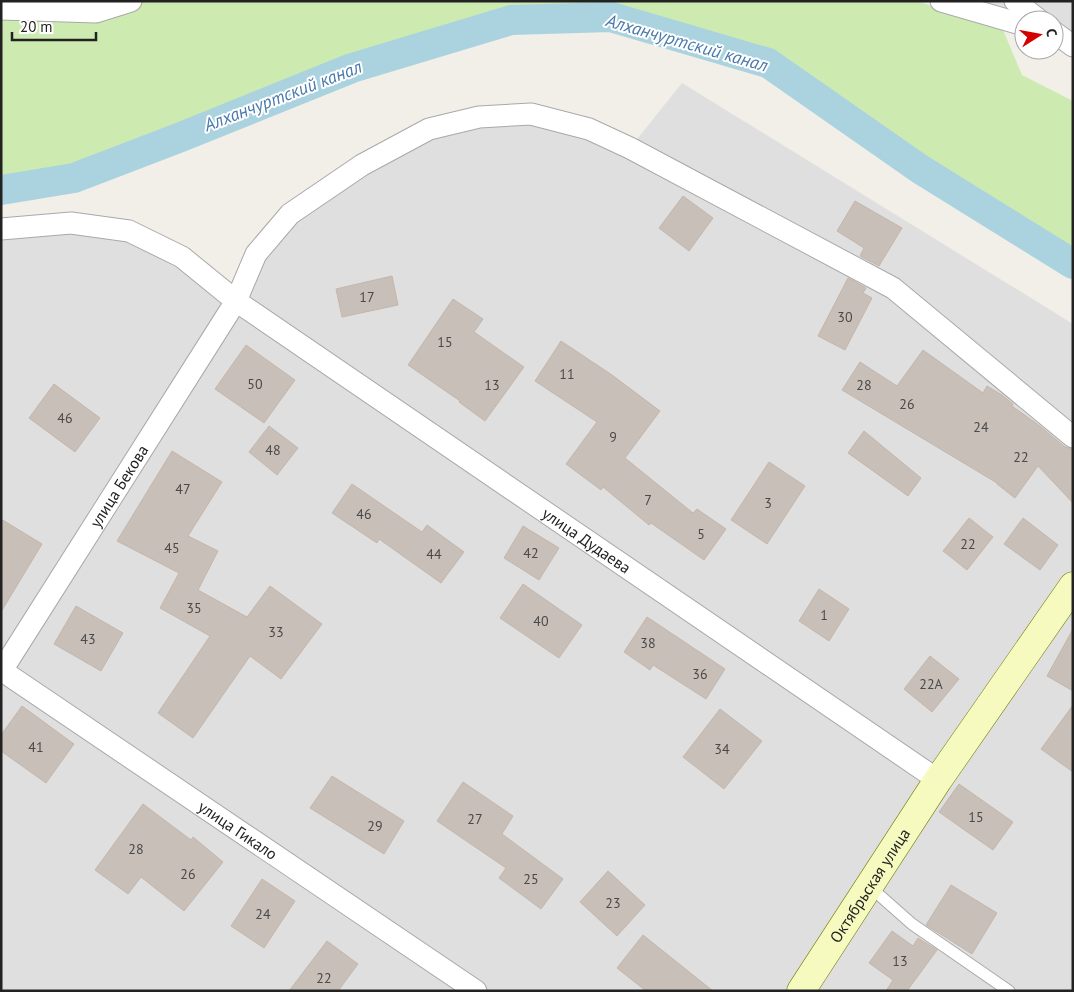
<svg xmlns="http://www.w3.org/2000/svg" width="1074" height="992" viewBox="0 0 1074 992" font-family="'PT Sans',sans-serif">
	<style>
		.residential { fill: #e0dfdf }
		.grass { fill: #cdebb0 }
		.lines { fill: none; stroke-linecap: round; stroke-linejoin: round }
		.canal { stroke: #aad3df; stroke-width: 30 }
		.building { fill: #c7bfb8; stroke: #c4b6ab }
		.lane-casing { stroke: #a9a9a9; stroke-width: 13 }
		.street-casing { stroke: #a9a9a9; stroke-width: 23 }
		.secondary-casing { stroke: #707d05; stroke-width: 29 }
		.lane { stroke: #fff; stroke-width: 11 }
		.street { stroke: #fff; stroke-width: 21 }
		.secondary { stroke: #f7fabf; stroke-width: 28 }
		.labels { text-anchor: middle; stroke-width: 4; stroke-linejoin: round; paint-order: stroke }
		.number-label { font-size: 14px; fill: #4b4948 }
		.street-label { font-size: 16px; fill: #222; stroke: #fff }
		.water-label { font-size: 18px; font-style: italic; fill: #4a7aab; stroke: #fff }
	</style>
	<rect width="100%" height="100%" fill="#f2efe9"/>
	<!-- residential -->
	<path class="residential" d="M935,1H1073V35L1054,31V20H1024Z
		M682,83L1073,324V991H1V229L129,231L236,301L290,214L429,129L531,114L630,148Z"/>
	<!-- grass -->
	<path class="grass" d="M131,1H917L1003,30L1022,75L1073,101V250L920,169L769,64L611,17L511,20L352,68L74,178L1,190V9Z"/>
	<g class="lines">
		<!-- canal -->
		<path class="canal" d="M1,190L74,178L181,137L352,68L511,20L611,17L768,63L920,169L1073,264"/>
	</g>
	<!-- building -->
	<path class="building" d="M683,196L713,218L689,251L659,228Z
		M855,201L902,228L879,266L860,256L864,248L837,231Z
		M392,276L398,305L342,317L336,289Z
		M848,278L866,288L863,293L872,298L845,350L818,336Z
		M453,299L483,319L474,332L524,367L485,421L459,402L460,401L408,365Z
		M561,341L612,375L660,411L625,458L693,513L697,509L726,529L704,560L651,523L649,525L603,487L601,490L566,464L597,422L535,381Z
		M246,345L295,380L264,423L215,389Z
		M923,350L983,393L987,386L1002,395L1013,404L1012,406L1040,426L1065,447L1073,449V503L1038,466L1015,498L997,484V483L842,390L860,362L897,386Z
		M54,384L100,418L75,452L29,418Z
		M269,426L298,448L277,475L249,452Z
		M864,431L921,478L908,496L848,453Z
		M172,451L222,482L188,536L218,551L198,590L247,617L270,586L322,624L281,679L250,656L193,738L158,713L210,636L160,608L179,573L117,541Z
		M769,462L805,486L767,544L731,520Z
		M352,484L422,532L427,525L464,552L441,583L379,539L377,543L332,513Z
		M969,518L993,537L967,570L943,551Z
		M1023,518L1058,545L1040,570L1004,544Z
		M1,519L42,544L1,612Z
		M523,526L559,548L539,580L504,558Z
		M523,584L582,625L559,658L500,618Z
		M819,589L849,609L829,641L799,621Z
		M76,606L123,633L101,671L54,644Z
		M647,617L725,669L706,699L653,665L650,670L624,652Z
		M1073,629V691L1047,676Z
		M930,656L959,679L932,712L904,689Z
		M1073,705V772L1041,749Z
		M22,706L74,744L46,783L1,751V735Z
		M720,709L762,741L724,789L683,757Z
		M332,776L404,821L384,854L310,808Z
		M463,782L513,816L502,834L563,879L541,909L499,878L506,868L437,821Z
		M959,784L1013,822L993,850L939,812Z
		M143,804L191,840L193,837L223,862L184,911L141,877L128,894L95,870Z
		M608,871L645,905L617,936L580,902Z
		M262,879L295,901L264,948L231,926Z
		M951,885L997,913L972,954L926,925Z
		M892,931L913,946L918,938L937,950L907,991H886L893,980L869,963Z
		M643,935L713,991H646L617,968Z
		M327,941L358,964L338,991H289Z"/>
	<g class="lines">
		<defs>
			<path id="lane" d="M869,886L912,924L1009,991"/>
			<g id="street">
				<path d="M941,1L1024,25"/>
				<path d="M1015,1L1039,20"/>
				<path d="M1,9L96,12L131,1"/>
				<path d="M1054,32L1073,46"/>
				<path id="s1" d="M1,229L71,223L129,231L182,257L236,301L938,780"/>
				<path id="s2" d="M1,670L476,991"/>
				<path id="s3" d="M1,672L236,301L256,254L290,214L362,165L429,129L479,117L531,114L589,129L630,148L893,288L1073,437"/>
			</g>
			<g id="secondary">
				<path id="s4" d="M801,991L938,780L1073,586"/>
			</g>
		</defs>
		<!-- lane casing -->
		<use href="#lane" class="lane-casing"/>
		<!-- street casing -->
		<use href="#street" class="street-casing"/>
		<!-- secondary casing -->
		<use href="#secondary" class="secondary-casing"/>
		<!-- lane -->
		<use href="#lane" class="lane"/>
		<!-- street -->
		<use href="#street" class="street"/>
		<!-- secondary -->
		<use href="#secondary" class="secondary"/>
	</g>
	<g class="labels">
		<!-- number labels -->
		<g class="number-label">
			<text x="367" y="302">17</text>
			<text x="845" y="322">30</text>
			<text x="445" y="347">15</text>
			<text x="567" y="379">11</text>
			<text x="255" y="389">50</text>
			<text x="492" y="390">13</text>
			<text x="864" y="390">28</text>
			<text x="907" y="409">26</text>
			<text x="65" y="423">46</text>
			<text x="981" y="432">24</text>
			<text x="613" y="442">9</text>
			<text x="273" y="455">48</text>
			<text x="1021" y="462">22</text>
			<text x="183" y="494">47</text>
			<text x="648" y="505">7</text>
			<text x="768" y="508">3</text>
			<text x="364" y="519">46</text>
			<text x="701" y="539">5</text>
			<text x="968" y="549">22</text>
			<text x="172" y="553">45</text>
			<text x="531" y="558">42</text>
			<text x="434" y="559">44</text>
			<text x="194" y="613">35</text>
			<text x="824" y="620">1</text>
			<text x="541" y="626">40</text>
			<text x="276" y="637">33</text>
			<text x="88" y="644">43</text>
			<text x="648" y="648">38</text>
			<text x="700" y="679">36</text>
			<text x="931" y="689">22А</text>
			<text x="36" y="752">41</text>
			<text x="722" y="754">34</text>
			<text x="976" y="822">15</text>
			<text x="475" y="824">27</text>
			<text x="375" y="831">29</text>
			<text x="136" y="854">28</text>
			<text x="188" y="879">26</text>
			<text x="531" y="884">25</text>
			<text x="613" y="908">23</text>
			<text x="263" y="919">24</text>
			<text x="900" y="966">13</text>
			<text x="324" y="983">22</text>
		</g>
		<!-- street labels -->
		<g class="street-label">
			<text dy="6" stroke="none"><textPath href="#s3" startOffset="220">улица Бекова</textPath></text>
			<text dy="6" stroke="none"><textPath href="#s1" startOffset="682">улица Дудаева</textPath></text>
			<text dy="6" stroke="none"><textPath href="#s2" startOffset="286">улица Гикало</textPath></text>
			<text dy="6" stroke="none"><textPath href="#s4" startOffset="126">Октябрьская улица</textPath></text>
		</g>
		<!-- water labels -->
		<g class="water-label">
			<text transform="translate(687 43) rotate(16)" y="6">Алханчуртский канал</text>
			<text transform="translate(283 96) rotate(-21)" y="6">Алханчуртский канал</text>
		</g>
	</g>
	<!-- border -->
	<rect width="1074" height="992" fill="none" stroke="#222222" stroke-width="5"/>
	<!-- north arrow -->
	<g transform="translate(1039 35) rotate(79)"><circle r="24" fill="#ffffff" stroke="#a7a7a7"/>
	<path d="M0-4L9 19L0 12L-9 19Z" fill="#d40000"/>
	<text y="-8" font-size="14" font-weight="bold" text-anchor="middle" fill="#222222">С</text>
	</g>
	<!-- scale -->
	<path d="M12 32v8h84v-8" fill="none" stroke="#222222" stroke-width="2.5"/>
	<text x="20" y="32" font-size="15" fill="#222222" stroke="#ffffff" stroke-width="4" paint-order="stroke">20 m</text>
</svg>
